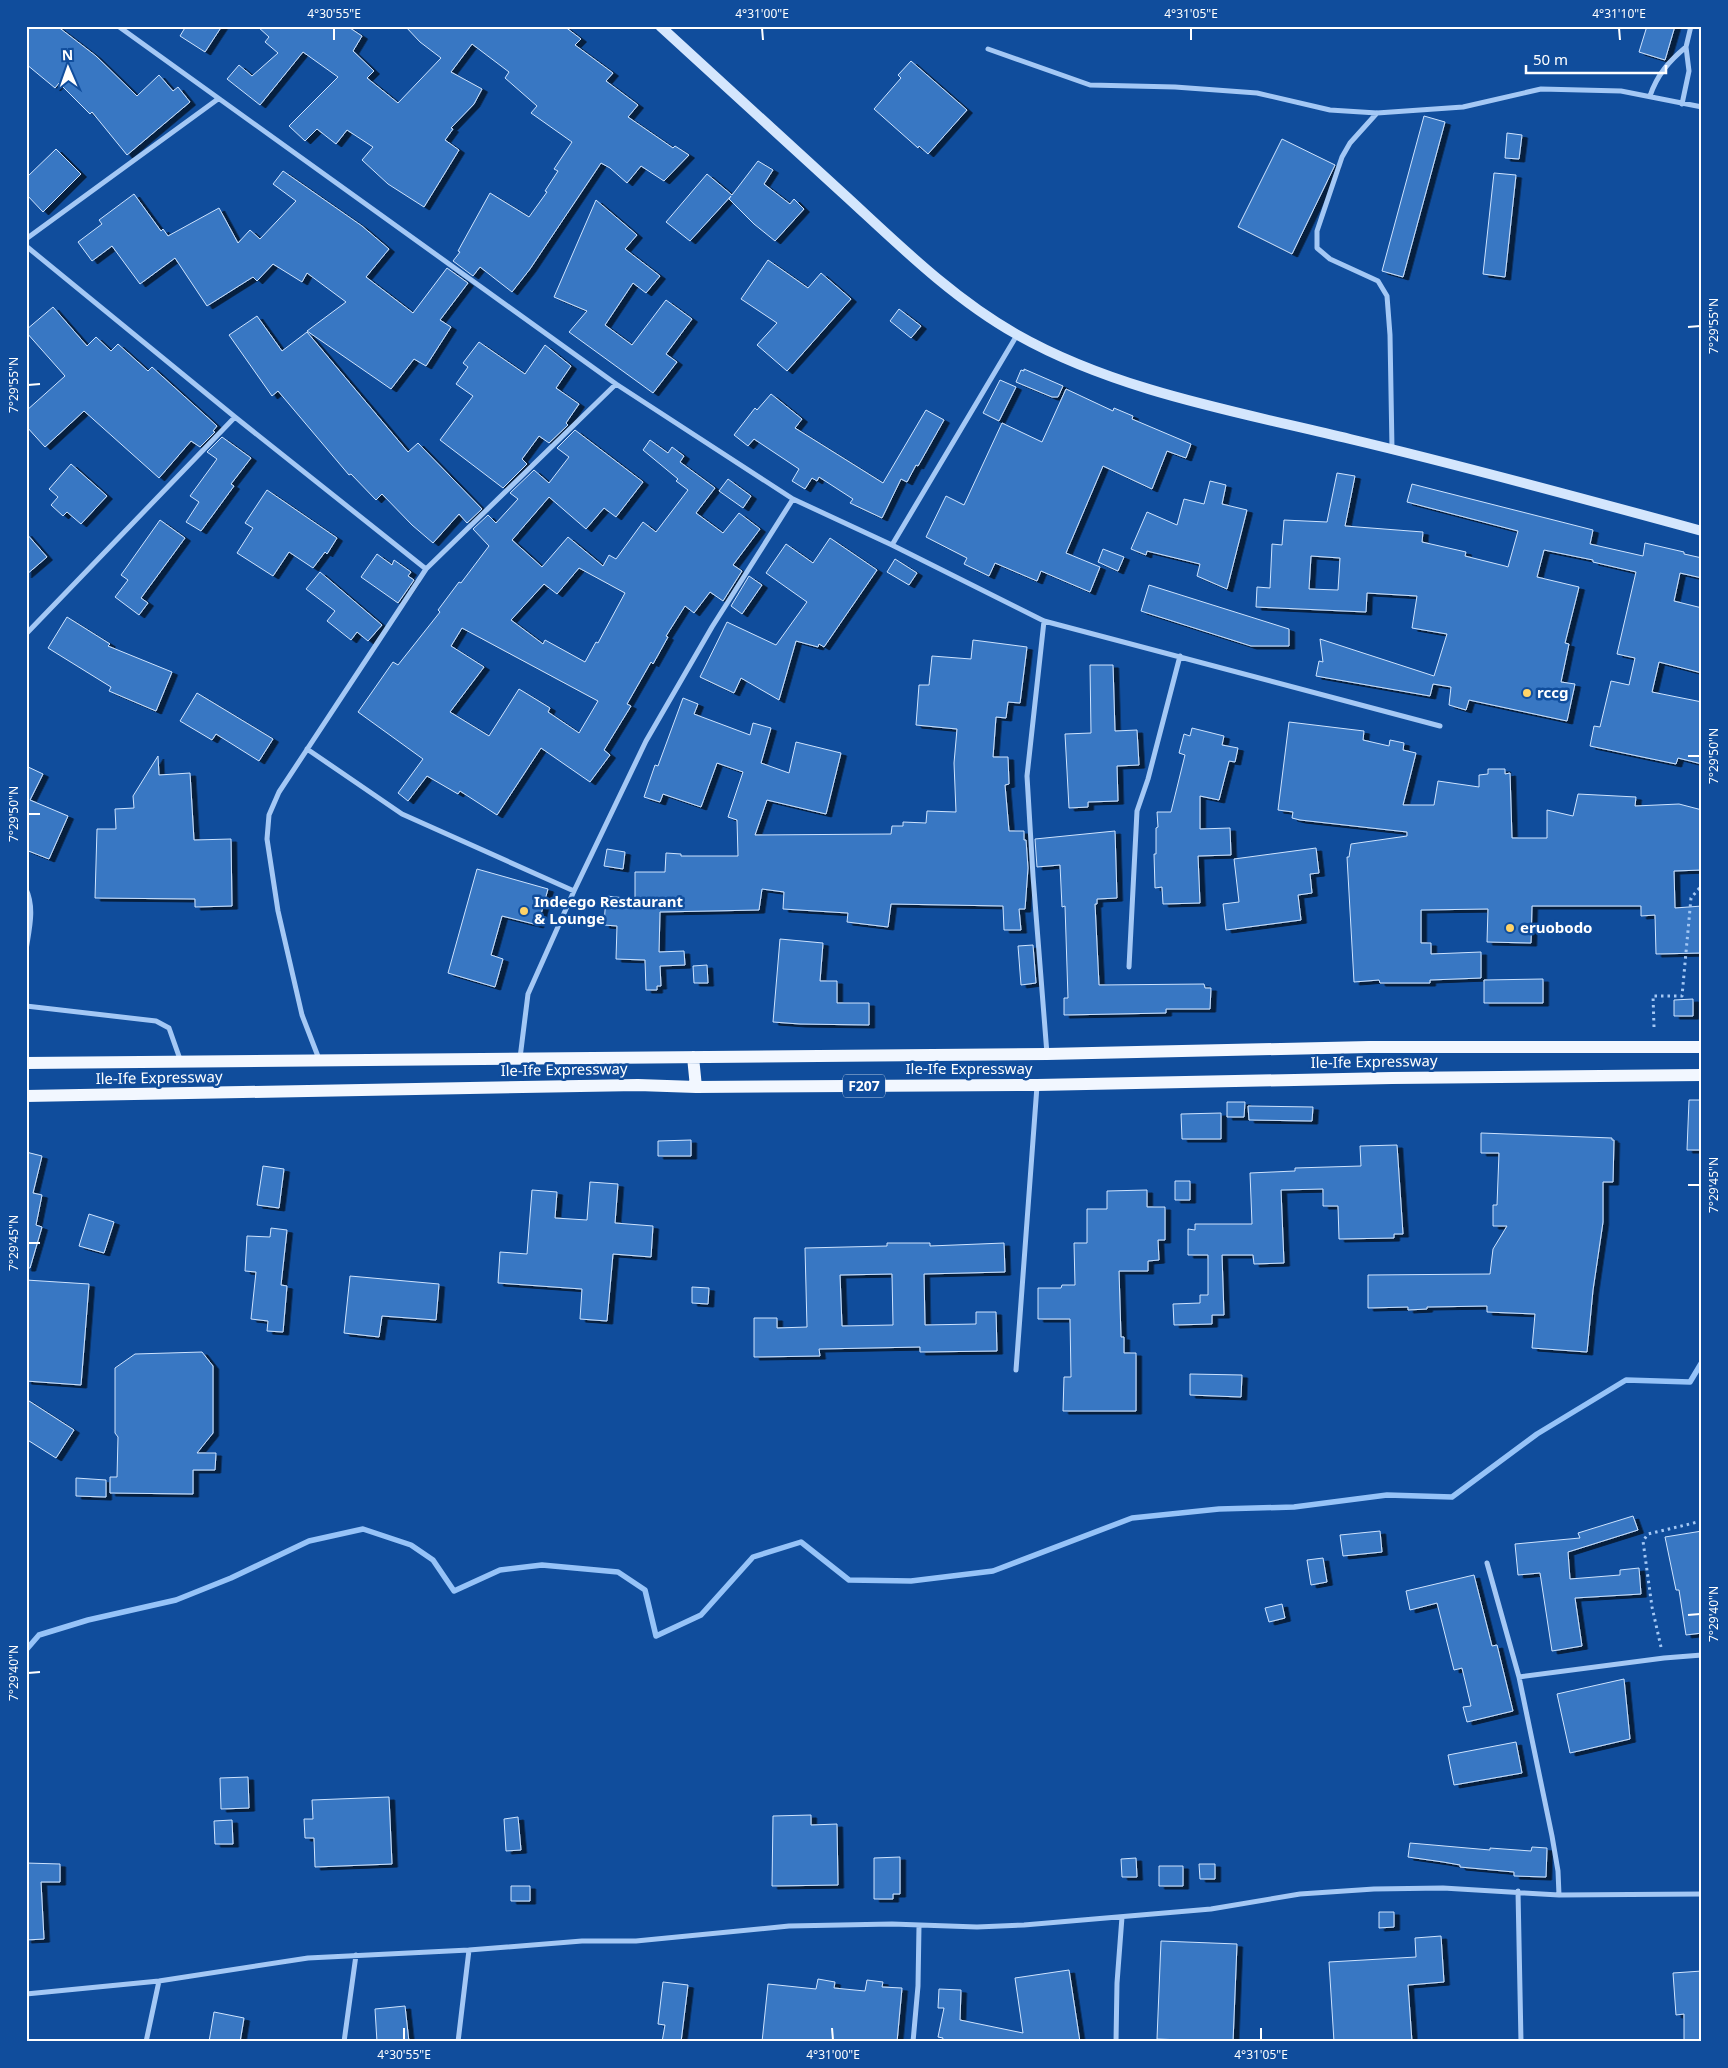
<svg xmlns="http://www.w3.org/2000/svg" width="1728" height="2068" viewBox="0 0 1728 2068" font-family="'Noto Sans',sans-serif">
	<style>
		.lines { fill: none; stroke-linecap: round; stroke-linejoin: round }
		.stream { stroke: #96c3f8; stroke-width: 5.5 }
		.building { fill: #3977c3; stroke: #cde3fe; fill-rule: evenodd; filter: url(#shadow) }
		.path { stroke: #a4c8f5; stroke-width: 3; stroke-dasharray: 2.5 4; stroke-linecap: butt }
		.minor { stroke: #a4c8f5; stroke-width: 5 }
		.secondary { stroke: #d4e6fd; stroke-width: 10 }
		.primary { stroke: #f2f7ff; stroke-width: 12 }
		.ticks { fill: none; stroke: #fff; stroke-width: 2 }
		.poi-dot { fill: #ffd368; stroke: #104d9c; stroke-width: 2 }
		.labels { text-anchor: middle; stroke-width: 5; stroke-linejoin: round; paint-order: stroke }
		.shield { fill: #104d9c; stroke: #b7cae1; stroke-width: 1 }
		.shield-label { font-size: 14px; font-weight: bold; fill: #fff }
		.poi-label { font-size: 15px; font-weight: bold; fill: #fff; stroke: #104d9c; text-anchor: start }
		.street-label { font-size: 15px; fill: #fff; stroke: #104d9c }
		.neatline { fill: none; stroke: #fff; stroke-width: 2 }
		.ticks-label { font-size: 12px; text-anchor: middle; fill: #fff }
	</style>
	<defs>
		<filter id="shadow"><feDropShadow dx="5.5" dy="3" stdDeviation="0" flood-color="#0009"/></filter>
	</defs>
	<rect width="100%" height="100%" fill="#104d9c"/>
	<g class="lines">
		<!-- stream -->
		<path class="stream" d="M26,1650L39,1635L88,1620L176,1600L231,1578L309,1541L363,1529L411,1545L433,1560L454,1591L500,1570L542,1565L618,1572L645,1590L656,1636L701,1615L753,1557L801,1542L849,1580L911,1581L993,1571L1132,1518L1219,1509L1294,1507L1387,1495L1452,1497L1537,1434L1626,1380L1690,1382L1702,1362"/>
	</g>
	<!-- building -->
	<path class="building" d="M26,26H57L96,56L137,96L159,75L173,91L178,87L190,102L127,155L92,112L90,114L59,83L55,88L26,64Z
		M186,26H222L205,52L180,36Z
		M257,26H347L362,36L353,51L374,71L367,78L398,103L441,58L420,42L405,26H564L581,39L575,45L613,73L606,81L638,105L628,117L673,148L675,146L689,155L664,181L641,166L627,183L610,168L601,163L530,269L512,292L480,267L473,276L453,261L460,252L458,251L490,193L529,217L547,192L545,191L558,171L554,169L572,142L531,113L537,106L505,78L509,72L472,44L451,72L482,89L474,104L451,128L453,129L445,140L459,150L424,207L388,184L362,160L373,147L347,130L336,144L317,129L305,141L289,126L338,77L303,52L260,105L227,79L239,65L252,76L278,53L265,42L269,37Z
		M1647,26H1675L1665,60L1639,52Z
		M911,61L967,110L928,154L919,146L918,148L874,109L901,78L898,75Z
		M1424,116L1445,122L1403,277L1382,271Z
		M1507,133L1522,135L1519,159L1505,158Z
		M1282,139L1335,165L1292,254L1238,227Z
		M56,149L81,174L43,212L26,194V178Z
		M758,161L773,170L764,184L790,204L794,199L804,209L775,241L754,224L729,199L731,196L690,241L666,222L707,174L732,195Z
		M283,171L362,226L389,249L366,277L413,313L447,268L468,283L440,320L451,327L426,366L414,359L391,389L307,331L346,302L307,273L302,282L273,264L257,281L253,277L207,306L175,258L140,284L112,246L92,261L78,242L102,224L99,220L134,194L161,231L163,229L168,236L219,208L238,243L250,230L260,239L296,201L273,184Z
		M1494,173L1516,175L1505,277L1483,274Z
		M596,200L637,235L625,249L660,276L646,293L633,283L605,325L632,345L666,300L692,319L666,354L677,362L653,393L569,332L587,311L554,297Z
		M768,260L808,288L821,273L851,299L787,371L757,345L777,323L741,299Z
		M53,307L87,346L96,337L111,351L118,344L148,371L152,367L217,426L213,431L215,432L200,447L191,441L159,478L84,411L45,447L26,426V411L65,376L26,332V330Z
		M899,309L921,326L911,338L890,321Z
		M257,316L282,351L307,332L408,452L418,443L482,509L467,523L459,514L433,543L412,525L382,494L376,500L351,474L349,475L278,391L272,396L229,335Z
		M479,342L525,374L545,345L571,366L556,388L579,404L566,423L568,425L549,443L539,436L522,459L527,464L503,488L440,440L473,396L456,384L468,367L463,363Z
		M1024,369L1063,386L1058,397H1052L1016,382L1021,370L1024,371Z
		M1000,380L1016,387L999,421L983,413Z
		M1066,389L1113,411L1114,408L1133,416L1132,419L1191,444L1186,458L1167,451L1152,489L1103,466L1066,553L1100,567L1090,592L1041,571L1037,581L995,563L989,576L964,564L967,558L926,537L946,496L964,505L1002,423L1042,442Z
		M771,394L802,419L795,428L883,483L926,410L944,420L918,466L916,465L907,482L901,479L882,518L850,503L853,499L819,477L817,481L812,478L805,489L792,481L799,469L754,439L748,446L734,435L755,408L757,410Z
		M575,430L643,482L616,517L604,508L586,529L549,497L512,540L542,567L568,537L603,566L609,555L616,559L643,522L656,532L688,490L676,481L678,479L643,450L650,440L668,453L672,447L684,456L680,462L715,488L696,513L723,533L739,513L760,529L733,565L742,571L723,601L710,592L694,613L685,606L666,636L668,637L653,664L651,662L627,704L631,706L604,750L610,755L590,782L541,748L497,815L460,791L458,794L427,776L408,801L398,793L423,759L358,712L393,662L398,665L440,612L438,610L459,582L461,583L489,546L473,529L488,515L496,523L518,499L510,493L534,470L549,483L569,457L557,448ZM579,568L625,593L598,643L596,642L585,662L545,640L543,644L511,620L544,584L557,594ZM462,628L598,701L579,733L548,712L550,708L519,689L489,736L450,712L484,667L451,646Z
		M222,437L251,458L231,484L234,486L201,531L186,522L199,502L190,496L217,459L207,452Z
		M71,464L107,496L81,524L67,512L63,516L51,505L58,497L49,489Z
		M1337,473L1355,476L1345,526L1423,532L1422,542L1466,552L1465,556L1505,566L1508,567L1518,531L1407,502L1412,484L1593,530L1590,544L1643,556L1645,543L1684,552V554L1702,558V578L1680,573L1674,601L1702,608V673L1659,662L1652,692L1702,702V764L1678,758L1676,764L1590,746L1594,726L1600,727L1611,681L1629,685L1635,658L1617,654L1636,572L1593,562V560L1544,550L1537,577L1579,587L1565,643L1569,644L1561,682L1575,684L1567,721L1469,700L1466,710L1449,705L1451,687L1433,684L1430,696L1316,676L1319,661L1323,662L1320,639L1434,676L1447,634L1412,628L1417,596L1367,593L1366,612L1256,607L1257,587L1270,588L1272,544L1282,545L1284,520L1327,522ZM1311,556L1340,558L1338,590L1309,589Z
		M728,479L751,496L743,508L719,491Z
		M1210,481L1226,485L1222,504L1247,510L1227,589L1197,576L1200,564L1147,551L1146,555L1131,549L1147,512L1177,525L1184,499L1204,504Z
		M267,490L337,538L327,554L325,552L313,568L289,552L273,576L237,553L253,528L245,523Z
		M160,520L185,538L141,598L148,603L139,615L115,597L128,580L121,575Z
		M26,533L47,557L26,575Z
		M830,538L877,570L824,647L819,644L818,647L796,641L779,700L741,678L734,693L700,677L727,622L776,645L807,602L766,573L786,544L813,563Z
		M1103,549L1124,557L1118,571L1098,562Z
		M377,554L392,565L394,560L411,572L408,576L414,580L398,603L361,577Z
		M895,559L917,573L909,585L887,572Z
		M320,572L382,625L368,641L357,632L351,640L327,621L335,611L306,589Z
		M749,576L762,585L742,614L731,606Z
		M1149,585L1289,629V646H1251L1141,611Z
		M67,617L110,644L108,646L172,672L156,711L109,691L111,687L48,648Z
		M973,640L1027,647L1020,703L1008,702L1006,718L996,717L993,757H1008L1009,784L1005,785L1009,831H1024V840H1026L1028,868L1025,909H1019L1021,930H1004L1003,906L891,904L888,927L847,922L848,913L783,909L784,892L762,889L759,910L660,912L659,952L684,951L685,965L660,966L661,986H657V990H646L645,960L616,959L617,926L604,925L606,896L635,899V872H665L666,853L681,854V856H738L737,820L728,817L743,772L717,763L701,807L663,794L660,802L644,797L655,765L658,766L683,698L698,704L694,714L750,735L753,723L771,728L761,763L789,773L796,742L841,753L826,814L767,800L755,835L891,834L892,826H903V822L926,823L927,811L956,812L954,763L957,729L916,725L919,685H929L932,656L971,659Z
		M1090,665H1113L1115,731L1137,730L1139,765L1117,766L1118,801L1088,802V807L1069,808L1065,734L1091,733Z
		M197,693L273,739L259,761L216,734L212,740L180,721Z
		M1289,722L1364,731L1363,740L1389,746L1390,740L1404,743L1403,750L1416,753L1403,805H1434L1438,781L1479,787V775L1488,774V769H1505V774L1510,773L1512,838H1547V810L1573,816L1578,794L1636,797L1635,806L1679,804L1702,810V870L1674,871L1675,908L1702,906V953L1656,954L1655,915L1641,916V906H1532L1531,943L1487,942L1488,909L1421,910V943H1431V954L1481,952V978L1430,980V983H1380L1379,980L1354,982L1347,857H1349L1351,844L1407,836V832L1300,820L1292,818L1293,812L1278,810Z
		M1192,728L1224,736L1222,745L1238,748L1235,762L1229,761L1219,800L1200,796V829L1230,828L1231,855L1198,856L1200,903L1163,904L1162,887L1155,888L1154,854H1156V828L1158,827L1157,812H1171L1185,755L1179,753L1184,734L1190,736Z
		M158,756L159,775L190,773L194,840L231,839L232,906L195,907V899L95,898L97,829H116L115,809L134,808L133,796Z
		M26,766L43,774L30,800L68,816L49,859L26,850Z
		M1115,831L1117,898L1097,899V904H1095L1099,985L1204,984L1205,988H1211L1210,1009H1166V1013L1064,1015V998H1068L1065,906L1062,907L1060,865L1037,867L1035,839Z
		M1316,848L1319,873L1310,874L1312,893L1298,895L1301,920L1226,930L1223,904L1239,902L1234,859Z
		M607,849L625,852L623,869L604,866Z
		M477,869L548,889L538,925L502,916L491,955L503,959L495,987L448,973Z
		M780,939L823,943L820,981H837V1003H869V1025L800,1024L773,1022Z
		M1033,945L1036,983L1021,985L1018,946Z
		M707,965L708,983H694L693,966Z
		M1543,979V1003H1484V980Z
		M1693,999V1016H1674V1000Z
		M1689,1100H1702V1150H1687Z
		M1227,1102H1245L1244,1117H1227Z
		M1248,1106L1313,1107L1312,1121L1249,1120Z
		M1221,1113V1139H1182L1181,1114Z
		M1481,1133L1612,1138V1140H1614L1613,1182H1603V1222L1593,1290L1587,1352L1532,1348L1535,1314L1487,1312V1306L1427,1307V1309L1408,1310V1307L1368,1308V1275L1490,1274L1493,1249L1507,1226H1493V1205H1497L1499,1153H1481Z
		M691,1140V1156H658V1141Z
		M1397,1145L1403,1234H1394V1238L1339,1239L1338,1206H1323V1189L1281,1190L1284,1263L1254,1264L1253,1255H1222L1224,1315H1212V1324L1174,1325L1173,1304L1200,1303V1295H1208V1255H1188V1229L1195,1230V1224H1252L1250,1173L1295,1171V1168L1361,1166L1360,1146Z
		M26,1152L42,1156L33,1193L42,1195L36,1225L42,1227L30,1268H26Z
		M263,1166L284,1169L279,1208L257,1205Z
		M1175,1181H1190V1200H1175Z
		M590,1182L618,1184L615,1223L653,1226L651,1257L613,1254L607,1321L580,1319L582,1289L498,1283L500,1252L527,1254L532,1190L557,1192L555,1218L587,1220Z
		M1147,1190V1207H1165V1240H1158L1159,1260L1148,1261V1271H1119L1121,1337H1124V1353H1136V1411H1063L1064,1377H1071L1070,1319H1038V1288H1061L1062,1285H1075L1074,1243H1087V1209H1107V1191Z
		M89,1214L114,1222L104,1253L79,1246Z
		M271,1228L287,1230L281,1285L287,1286L283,1332L267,1331L268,1321L251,1319L256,1272L245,1271L247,1236L270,1237Z
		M887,1243H930V1246L1004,1243L1005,1272L924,1274L925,1325L976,1324V1312H996L997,1351L920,1352V1347L819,1349L820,1356L754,1357V1318H777V1328L807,1327L805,1248L887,1246ZM892,1274L893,1325L842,1326L840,1275Z
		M350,1276L439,1284L436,1320L382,1316L379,1337L344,1333Z
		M26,1280L89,1284L81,1385L26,1381Z
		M692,1287L709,1288L708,1304L692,1303Z
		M202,1352L213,1366V1433L197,1453H216L215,1470H193V1494L110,1493V1477H117L118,1437L115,1433V1368L135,1354Z
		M1190,1374L1242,1375L1241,1397L1190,1395Z
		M26,1399L74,1430L56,1458L26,1439Z
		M76,1478L106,1480V1497L76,1496Z
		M1633,1516L1638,1530L1568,1552L1570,1579L1620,1575V1570L1639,1568L1641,1594L1575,1598L1582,1646L1552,1651L1540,1573L1518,1575L1515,1544L1580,1538L1578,1533Z
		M1380,1531L1382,1552L1343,1556L1340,1535Z
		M1702,1531V1633L1686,1635L1679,1590H1676L1665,1537Z
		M1323,1558L1327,1582L1311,1585L1307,1560Z
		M1474,1575L1492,1646L1497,1645L1513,1711L1467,1722L1463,1707L1471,1706L1462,1668L1454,1670L1437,1603L1410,1610L1406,1591Z
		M1282,1604L1285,1618L1269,1622L1265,1608Z
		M1624,1679L1630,1739L1570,1753L1557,1694Z
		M1516,1742L1522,1773L1454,1785L1448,1755Z
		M248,1777L249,1808L221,1809L220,1778Z
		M389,1797L392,1864L315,1867L314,1838H305L304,1819H313L312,1800Z
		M811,1815V1825L837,1824L838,1885L772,1886L773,1816Z
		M518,1817L521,1850L506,1851L504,1819Z
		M232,1820L233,1844H215L214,1821Z
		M1410,1843L1490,1850V1848L1531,1851L1532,1847L1547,1848L1546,1877L1514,1876V1872L1460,1867V1865L1443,1862L1408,1857Z
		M900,1857V1894H893V1899H874V1858Z
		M1136,1858L1137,1877H1122L1121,1859Z
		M26,1863L60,1864V1882H41L44,1939L26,1940Z
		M1199,1864H1215V1879H1200Z
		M1159,1866H1183V1886H1159Z
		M511,1886H530V1901H511Z
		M1379,1912H1394V1927L1379,1928Z
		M1441,1936L1444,1982L1408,1985L1412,2042H1334L1329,1962L1416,1957L1415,1938Z
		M1161,1941L1237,1944L1233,2042L1157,2039Z
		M1069,1970L1080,2042H942L943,2038L938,2037L944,2008H938L939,1989L961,1990L960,2020L1023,2033L1015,1978Z
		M1702,1971V2042H1684V2014L1676,2015L1673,1973Z
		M818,1979L835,1982L834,1988L865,1991L867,1980L883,1982L882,1987L902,1988L897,2042H762L768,1984L816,1989Z
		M663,1982L688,1985L681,2042H662L665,2025L658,2024Z
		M405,2006L409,2042H377L375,2009Z
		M214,2012L244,2018L240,2042H209Z"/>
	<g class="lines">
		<!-- path -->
		<path class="path" d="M1654,1027L1653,996H1682L1691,898L1702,885
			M1661,1647L1652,1607L1643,1541L1648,1534L1702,1521"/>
		<!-- minor -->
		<path class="minor" d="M118,26L616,384L793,499L892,545L1044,621L1440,726
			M988,49L1090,85L1175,87L1257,93L1330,110L1377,113L1463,107L1541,89L1621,91L1702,107
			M1650,96C1657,75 1669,61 1686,47
			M1682,104L1689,71L1686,47L1691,26
			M1377,113L1350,143L1342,157L1317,231V248L1330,259L1378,281L1387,296L1390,335L1392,449
			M26,239L218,99
			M26,246L235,417L426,569
			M892,545L1017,335
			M1044,621L1027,776L1033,876L1047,1054
			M26,634L235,417
			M307,749L402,814L574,891
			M26,889C35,908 29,930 26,950
			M1129,967L1137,811L1148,779L1180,656
			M26,1006L156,1021L169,1028L181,1062
			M520,1058L528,994L574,891L646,741L712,627L793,499
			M319,1059L302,1015L278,911L267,839L269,815L279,792L426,569L616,384
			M1016,1370L1037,1086
			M1487,1563L1519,1677L1552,1836L1558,1871L1559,1895
			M1519,1677L1664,1658L1702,1655
			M1518,1891L1521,2042
			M26,1994L159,1981L308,1958L469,1950L582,1941H636L789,1926L892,1924L977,1927L1024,1925L1211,1909L1300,1894L1374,1889L1443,1888L1559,1895L1702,1894
			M146,2042L159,1981
			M344,2042L356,1955
			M458,2042L469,1950
			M913,2042L918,1986L919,1926
			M1116,2042L1117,1983L1122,1917"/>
		<!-- secondary -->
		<path class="secondary" d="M660,26C723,84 786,142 849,199C901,247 954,299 1016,334C1116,391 1239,412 1350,439C1468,467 1585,499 1702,531"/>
		<!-- primary -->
		<path class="primary" d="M693,1057L696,1087
			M26,1063L1047,1054L1369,1047H1702
			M26,1096L638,1085L696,1087L1037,1085L1392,1078L1702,1075"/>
	</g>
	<!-- ticks -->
	<path class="ticks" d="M334,28V40M762,28L763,40M1191,28V40M1619,28L1620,40M1688,327L1700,326M28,385L40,384M1688,756H1700M28,814H40M1688,1185H1700M28,1243H40M1688,1615L1700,1614M28,1673L40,1672M404,2028V2040M832,2028L833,2040M1261,2028V2040"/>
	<!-- markers -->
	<g class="poi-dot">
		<circle cx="1527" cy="693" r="5"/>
		<circle cx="524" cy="911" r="5"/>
		<circle cx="1510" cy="928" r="5"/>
	</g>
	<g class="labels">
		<!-- shield labels -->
		<rect class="shield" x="843" y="1074.5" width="42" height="23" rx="4"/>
		<g class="shield-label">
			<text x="864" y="1091">F207</text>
		</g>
		<!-- poi labels -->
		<g class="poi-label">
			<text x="1537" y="698">rccg</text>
			<text x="534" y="907">Indeego Restaurant<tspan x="534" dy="17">&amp; Lounge</tspan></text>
			<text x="1520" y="933">eruobodo</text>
		</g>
		<!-- street labels -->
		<g class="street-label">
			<text transform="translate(1374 1062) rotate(-1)" y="5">Ile-Ife Expressway</text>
			<text x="969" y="1074">Ile-Ife Expressway</text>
			<text transform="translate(564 1070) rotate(-1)" y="5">Ile-Ife Expressway</text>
			<text transform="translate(159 1078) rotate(-1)" y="5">Ile-Ife Expressway</text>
		</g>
	</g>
	<!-- border -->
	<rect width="1728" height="2068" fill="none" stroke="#104d9c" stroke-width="55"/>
	<!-- north arrow -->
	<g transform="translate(68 68) rotate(358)" stroke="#104d9c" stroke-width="4" paint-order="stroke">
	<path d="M0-4L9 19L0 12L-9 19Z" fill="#ffffff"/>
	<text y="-8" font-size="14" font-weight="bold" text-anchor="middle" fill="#ffffff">N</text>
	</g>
	<!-- scale -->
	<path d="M1526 65v8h140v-8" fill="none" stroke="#ffffff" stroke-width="2.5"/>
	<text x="1533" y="65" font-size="15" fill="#ffffff" stroke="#104d9c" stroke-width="4" paint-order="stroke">50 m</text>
	<rect x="28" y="28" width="1672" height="2012" class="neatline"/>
	<g class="ticks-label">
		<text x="334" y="18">4°30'55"E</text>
		<text x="762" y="18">4°31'00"E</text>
		<text x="1191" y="18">4°31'05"E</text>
		<text x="1619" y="18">4°31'10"E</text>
		<text transform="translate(1714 326) rotate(-90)" y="4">7°29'55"N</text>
		<text transform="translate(14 385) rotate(-90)" y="4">7°29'55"N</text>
		<text transform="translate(1714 756) rotate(-90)" y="4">7°29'50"N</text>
		<text transform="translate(14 814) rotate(-90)" y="4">7°29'50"N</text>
		<text transform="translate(1714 1185) rotate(-90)" y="4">7°29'45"N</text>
		<text transform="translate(14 1243) rotate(-90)" y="4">7°29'45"N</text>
		<text transform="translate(1714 1614) rotate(-90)" y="4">7°29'40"N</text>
		<text transform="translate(14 1673) rotate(-90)" y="4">7°29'40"N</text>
		<text x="404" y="2059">4°30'55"E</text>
		<text x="833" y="2059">4°31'00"E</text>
		<text x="1261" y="2059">4°31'05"E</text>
	</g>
</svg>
